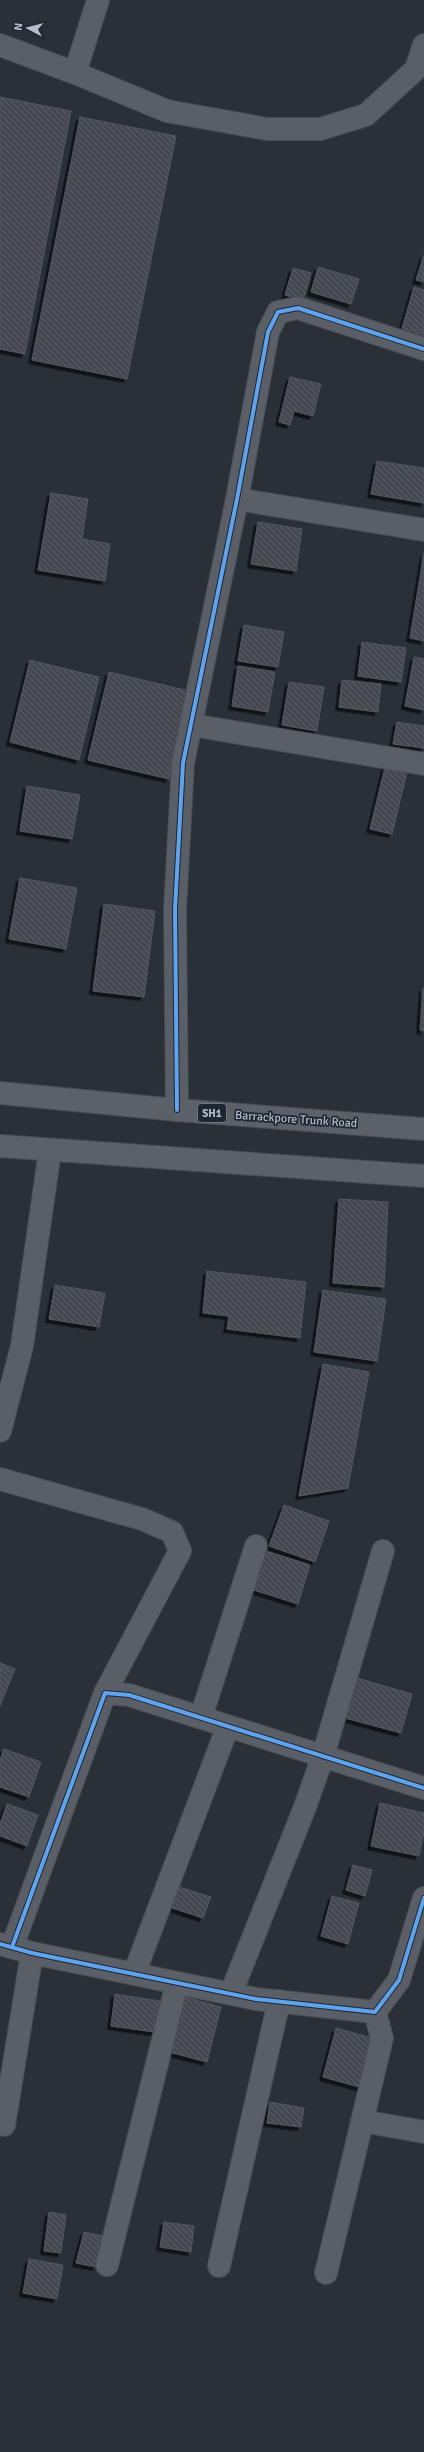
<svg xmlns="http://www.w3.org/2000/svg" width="424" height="2452" viewBox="0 0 424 2452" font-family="Signika,sans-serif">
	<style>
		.building { fill: url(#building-back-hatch); stroke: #52575f; filter: url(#shadow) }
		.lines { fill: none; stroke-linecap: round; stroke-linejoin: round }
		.minor-casing { stroke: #484c53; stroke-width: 24 }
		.major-casing { stroke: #484c55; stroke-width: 24 }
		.minor { stroke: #5a5e66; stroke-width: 22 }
		.major { stroke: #5c6168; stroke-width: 22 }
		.cycleway-casing { stroke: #1d2633; stroke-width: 6 }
		.cycleway { stroke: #60a3ed; stroke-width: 4 }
		.labels { text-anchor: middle; stroke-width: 3.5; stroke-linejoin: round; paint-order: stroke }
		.shield { fill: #1d2633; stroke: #878f9c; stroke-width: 1 }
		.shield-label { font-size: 11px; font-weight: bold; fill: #b4bcc9 }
		.street-label { font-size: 12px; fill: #b4bcc9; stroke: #1d2633 }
	</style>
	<defs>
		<pattern id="building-back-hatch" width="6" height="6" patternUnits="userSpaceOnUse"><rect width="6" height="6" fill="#444950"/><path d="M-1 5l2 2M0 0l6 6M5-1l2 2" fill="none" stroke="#5d6168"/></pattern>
		<filter id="shadow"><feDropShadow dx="-3.5" dy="3.5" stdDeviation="0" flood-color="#0009"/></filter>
	</defs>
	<rect width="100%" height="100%" fill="#2a3038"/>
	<!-- building -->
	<path class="building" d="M0,97L71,111L25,354L0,349Z
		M80,117L176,136L127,379L32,360Z
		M424,255V282L416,280Z
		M318,267L359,279L351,304L311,292Z
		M293,268L311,273L303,301L285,295Z
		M414,287L424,290V339L401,332Z
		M290,377L321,384L313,416L294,411L290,425L279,422Z
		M377,461L424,468V503L371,494Z
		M51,493L88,499L82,539L110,544L105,581L38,570Z
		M258,522L302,529L296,571L251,564Z
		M424,553V641L410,638Z
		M244,625L284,632L278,667L238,661Z
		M362,642L406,648L401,682L358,676Z
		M414,657L424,659V710L405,706Z
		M30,660L99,677L79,760L10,742Z
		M238,666L275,672L268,712L232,706Z
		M109,672L189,691L169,779L88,760Z
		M342,680L381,684L378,712L339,707Z
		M289,682L324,687L317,731L282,725Z
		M397,722L424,726V748L393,744Z
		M386,763L408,768L392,834L370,829Z
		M27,786L80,795L72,839L20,831Z
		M20,878L77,888L66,949L9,939Z
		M104,904L155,911L144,997L93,991Z
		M423,988L424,989V1031L420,1030Z
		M339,1199L388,1202L384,1287L333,1283Z
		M207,1271L306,1282L300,1338L227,1329L229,1316L203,1313Z
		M55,1285L105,1293L99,1327L49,1319Z
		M323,1290L386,1299L377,1361L314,1352Z
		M323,1364L369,1372L348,1488L299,1496Z
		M284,1505L329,1521L315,1562L269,1546Z
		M266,1551L310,1565L298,1604L254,1590Z
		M0,1663L15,1669L0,1706Z
		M357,1678L412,1694L401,1733L345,1718Z
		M4,1749L41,1762L29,1797L0,1787V1760Z
		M380,1803L424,1813V1832L419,1856L371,1846Z
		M7,1804L38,1815L27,1846L0,1836V1824Z
		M353,1865L372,1870L365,1896L346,1890Z
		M179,1887L211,1897L203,1918L172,1908Z
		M332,1896L359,1903L348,1944L321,1936Z
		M115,1994L160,2001L155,2032L111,2026Z
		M185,1997L221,2007L207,2062L169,2052Z
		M336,2028L376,2039L363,2088L323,2077Z
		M270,2102L304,2108L301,2127L267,2123Z
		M49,2212L66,2215L61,2253L44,2251Z
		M164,2222L194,2226L191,2252L160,2247Z
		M84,2232L103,2236L96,2267L76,2263Z
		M29,2259L63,2265L57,2299L23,2293Z"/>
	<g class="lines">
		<defs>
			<path id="minor" d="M0,45L75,73L98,0
				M75,73L167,111L267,129H320L366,115L416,69L424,45
				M237,499L424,530
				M192,725L424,764
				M177,1110L175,909L183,763L237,499L268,332L278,312L298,308L424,349
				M0,1431L22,1346L50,1151
				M0,1479L142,1519L172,1532L180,1551L105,1693
				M201,1717L256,1546
				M0,1944L32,1953L256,1999L375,2012L399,1980L424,1898
				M12,1947L105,1693L129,1695L424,1788
				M134,1974L228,1726
				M231,1993L305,1807L323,1756L383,1551
				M362,2121L424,2132
				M4,2125L32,1953
				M107,2265L177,1983
				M219,2266L279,2001
				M326,2273L382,2038L375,2012"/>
			<path id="major" d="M0,1093L177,1110L424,1129
				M0,1146L424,1176"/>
		</defs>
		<!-- minor casing -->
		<use href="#minor" class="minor-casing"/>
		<!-- major casing -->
		<use href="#major" class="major-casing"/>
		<!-- minor -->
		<use href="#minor" class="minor"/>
		<!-- major -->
		<use href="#major" class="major"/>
		<defs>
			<path id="cycleway" d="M177,1110L175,909L183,763L237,499L268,332L278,312L298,308L424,349
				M0,1944L32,1953L256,1999L375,2012L399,1980L424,1898
				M12,1947L105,1693L129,1695L424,1788"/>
		</defs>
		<!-- cycleway casing -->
		<use href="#cycleway" class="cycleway-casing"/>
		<!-- cycleway -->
		<use href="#cycleway" class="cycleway"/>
	</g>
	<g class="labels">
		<!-- shield labels -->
		<rect class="shield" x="198" y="1104" width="28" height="18" rx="3"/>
		<g class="shield-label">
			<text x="212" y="1117">SH1</text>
		</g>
		<!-- street labels -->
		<g class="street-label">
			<text transform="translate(296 1119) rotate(4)" y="4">Barrackpore Trunk Road</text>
		</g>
	</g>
	<!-- north arrow -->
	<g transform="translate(28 28) rotate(277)" stroke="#1d2633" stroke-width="3" paint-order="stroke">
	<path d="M0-3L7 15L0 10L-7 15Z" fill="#b4bcc9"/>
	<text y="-6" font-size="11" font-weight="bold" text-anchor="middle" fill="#b4bcc9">N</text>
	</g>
</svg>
